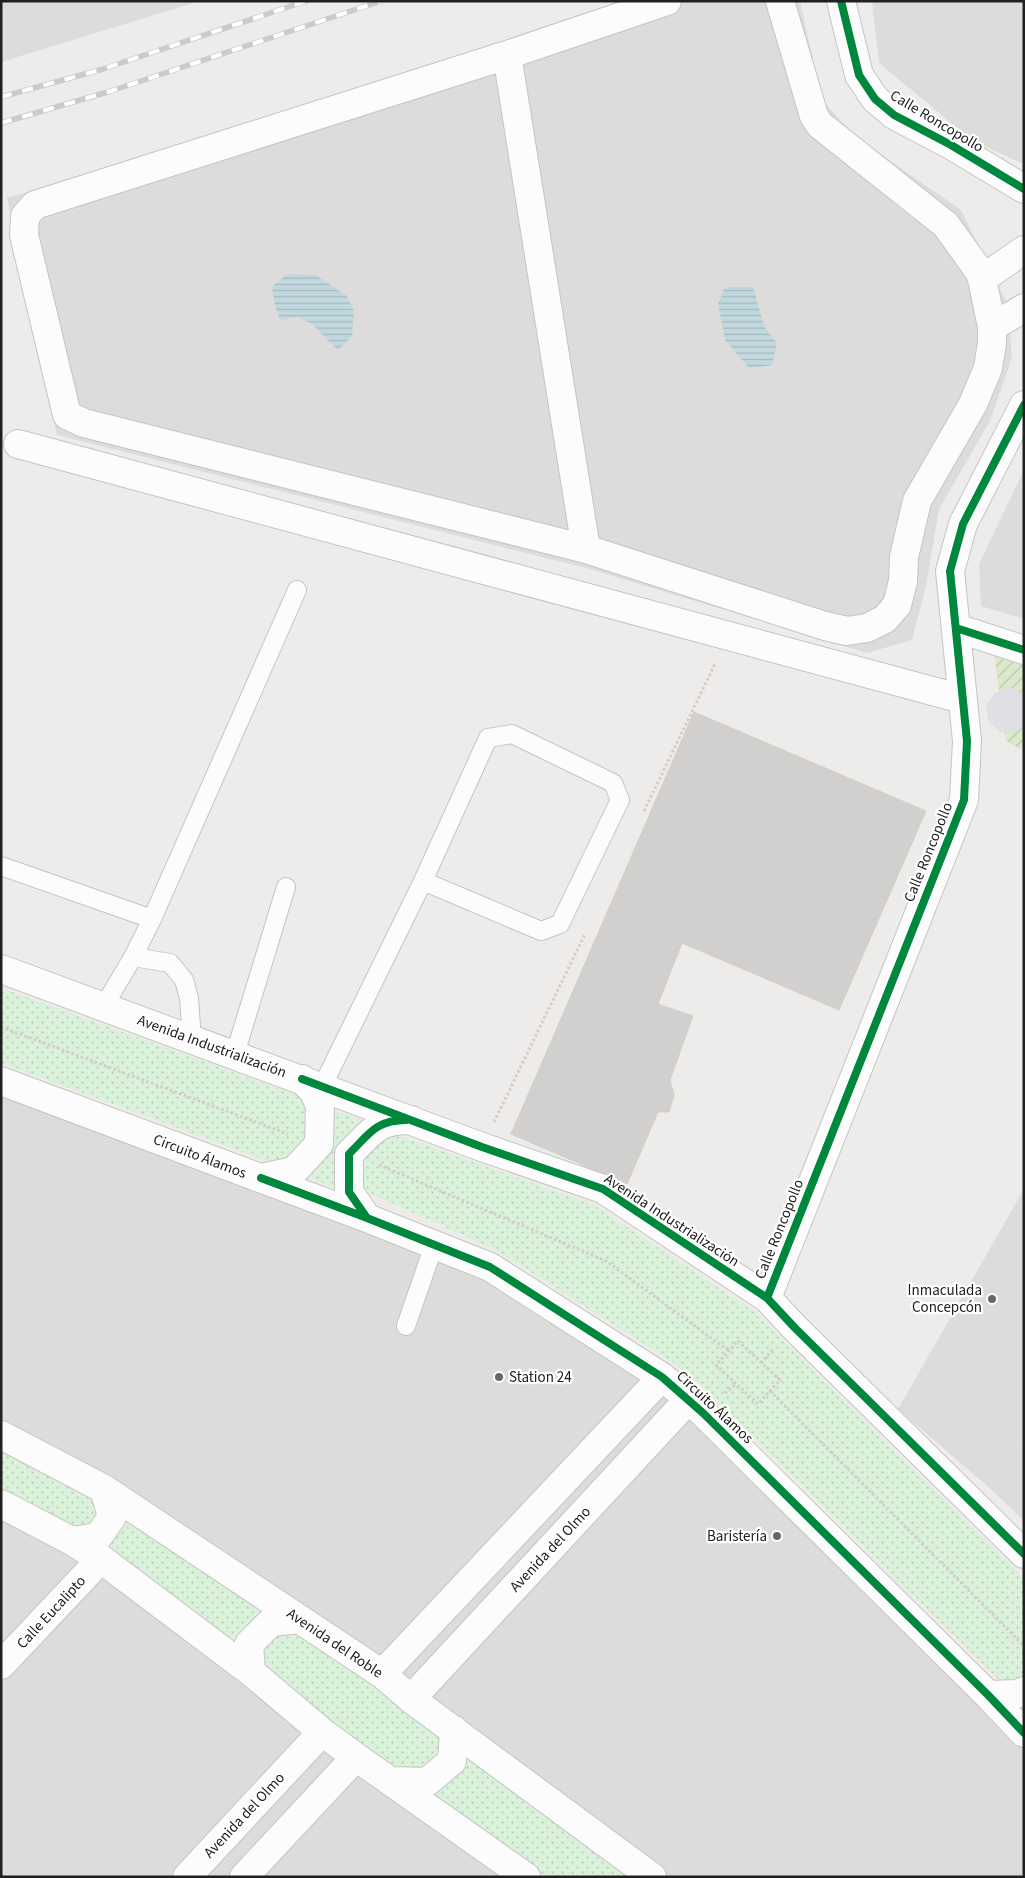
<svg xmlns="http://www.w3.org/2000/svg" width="1025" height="1878" viewBox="0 0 1025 1878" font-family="'Source Sans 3',sans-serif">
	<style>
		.residential { fill: #dddcdb }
		.religious { fill: #dcdcdb }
		.park { fill: url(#park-dots) }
		.garden { fill: url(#garden-furrows) }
		.plaza { fill: #e0dfe3 }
		.water { fill: url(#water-rules) }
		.building { fill: #d2d0cf; stroke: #d1cecb }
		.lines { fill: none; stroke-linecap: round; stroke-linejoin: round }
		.service-casing { stroke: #c5c4c4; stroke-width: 20 }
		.minor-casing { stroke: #c5c4c4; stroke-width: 30 }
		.tertiary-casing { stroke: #c5c4c4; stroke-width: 30 }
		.path { stroke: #d6cbc9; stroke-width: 3; stroke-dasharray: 2.5 2.5; stroke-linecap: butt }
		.service { stroke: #fcfcfc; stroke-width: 18 }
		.minor { stroke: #fcfcfc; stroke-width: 28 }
		.tertiary { stroke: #fcfcfc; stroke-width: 28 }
		.rail-casing { stroke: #cbcbcb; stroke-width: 5.5 }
		.rail { stroke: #fff; stroke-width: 4; stroke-dasharray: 11; stroke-linecap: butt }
		.cycleway-casing { stroke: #fff; stroke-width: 11 }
		.cycleway { stroke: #00873e; stroke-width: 8 }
		.poi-dot { fill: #686767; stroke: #fff; stroke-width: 2 }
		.labels { text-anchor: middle; stroke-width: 4.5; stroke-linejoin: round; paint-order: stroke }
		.street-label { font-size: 15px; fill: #202020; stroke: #fff }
		.poi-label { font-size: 15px; fill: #202020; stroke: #fff; text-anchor: end }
	</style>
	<defs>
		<pattern id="park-dots" width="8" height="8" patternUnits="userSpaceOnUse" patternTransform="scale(1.25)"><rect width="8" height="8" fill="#daf1da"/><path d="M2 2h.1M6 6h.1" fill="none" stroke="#bbcebb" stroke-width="1.8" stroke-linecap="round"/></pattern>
		<pattern id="garden-furrows" width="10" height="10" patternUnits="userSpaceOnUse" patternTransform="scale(1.25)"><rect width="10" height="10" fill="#dbe8cc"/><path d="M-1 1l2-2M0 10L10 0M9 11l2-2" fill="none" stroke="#bcc7af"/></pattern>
		<pattern id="water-rules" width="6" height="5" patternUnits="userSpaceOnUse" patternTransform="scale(1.25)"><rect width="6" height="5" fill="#c0d8de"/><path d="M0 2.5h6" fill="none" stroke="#a5b9be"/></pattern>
	</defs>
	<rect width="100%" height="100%" fill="#eeecea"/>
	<!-- residential -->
	<path class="residential" d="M1,1H200L1,62Z
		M665,1H800L822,100L856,137L961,210L1008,305L1012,358L990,421L939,509L926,586L912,640L867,653L586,568L57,435L7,198L502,45Z
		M872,1H1024V164L973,141L879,63Z
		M1024,470V619L981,606L979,564Z
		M1,1081L490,1267L662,1377L1024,1733V1877H1Z
		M1024,1433V1521L993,1491Z"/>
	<!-- religious -->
	<path class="religious" d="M1024,1189V1433L993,1491L898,1409Z"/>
	<!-- park -->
	<path class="park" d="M1,988L305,1098L309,1140L289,1163L270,1162L1,1063Z
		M329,1109L368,1122L339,1190L302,1174Z
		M392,1133L594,1205L755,1312L878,1435L1024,1578V1681H1000L702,1386L672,1362L498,1251L358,1188L357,1157Z
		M1,1435L104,1489L652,1877H526L1,1504Z"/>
	<!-- garden -->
	<path class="garden" d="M994,654L1024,663V751L1006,741Z"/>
	<!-- plaza -->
	<path class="plaza" d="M1011,688L1024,695V726L1017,732H1000L988,721L986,705L996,692Z"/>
	<!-- water -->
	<path class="water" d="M287,274L315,275L346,295L354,311L352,336L338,350L312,324L299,317L280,320L275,305L272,287Z
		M725,287H753L764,326L777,343L772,365L749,368L725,340L718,304Z"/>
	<!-- building -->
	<path class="building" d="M694,712L926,811L839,1010L682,943L658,1004L693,1016L670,1080L674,1095L669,1112H658L627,1184L511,1134Z"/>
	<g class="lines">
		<defs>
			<path id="service" d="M1,866L152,919
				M133,957L152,919L297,590
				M104,1006L133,957L170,963L184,980L189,998L192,1039
				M235,1054L286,887
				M322,1087L423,881L488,738L512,734L613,783L620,800L560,924L541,931L423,881
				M406,1326L434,1245"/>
			<path id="minor" d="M667,1L507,55L35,205L25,216L24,235L67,415L84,423L586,549L825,626L847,631L867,628L885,619L897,605L903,581L904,557L917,501L973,404L988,368L992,343V327L982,279L979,271L946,225L820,125L814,116L780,1
				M507,55L586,549
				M982,279L1024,250
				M992,327L1024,308
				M18,444L962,699
				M956,628L1024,650
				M1,1435L104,1489L382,1674L411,1699L652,1877
				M1,1504L72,1541L101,1559L251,1672L322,1732L356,1757L526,1877
				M72,1541L98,1537L112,1517L104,1489
				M1,1665L101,1559
				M251,1672L249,1644L271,1622L300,1619
				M382,1674L662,1377
				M411,1699L689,1399
				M391,1781L427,1782L452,1761L454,1730
				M187,1877L322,1732
				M244,1877L356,1757"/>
			<path id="tertiary" d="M841,1L859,75L875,99L894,115L951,145L1024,189
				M1,969L482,1147L603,1189L767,1298L795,1328L1024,1554
				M1,1081L367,1218L490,1267L662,1377L689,1399L988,1695L1024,1733
				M261,1178L294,1171L319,1144L320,1106L314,1092L302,1079
				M367,1218L349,1192V1154C373,1131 376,1120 411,1120
				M767,1298L964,800L967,741L950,571L963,524L1024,405
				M988,1695L1017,1694L1024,1691"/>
		</defs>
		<!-- service casing -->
		<use href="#service" class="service-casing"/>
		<!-- minor casing -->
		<use href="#minor" class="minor-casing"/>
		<!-- tertiary casing -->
		<use href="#tertiary" class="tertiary-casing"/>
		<!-- path -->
		<path class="path" d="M644,811L715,664
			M1,1027L288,1134
			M494,1122L585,934
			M379,1165L606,1261L729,1351
			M738,1341L780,1380L758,1404L716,1365Z
			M761,1363L774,1348
			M770,1391L1024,1646
			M725,1393L736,1384"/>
		<!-- service -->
		<use href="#service" class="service"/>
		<!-- minor -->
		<use href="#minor" class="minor"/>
		<!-- tertiary -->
		<use href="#tertiary" class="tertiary"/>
		<defs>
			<path id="rail" d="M1,97L103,69L306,1
				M1,123L108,92L381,1"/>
		</defs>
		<!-- rail casing -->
		<use href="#rail" class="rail-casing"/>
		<!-- rail -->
		<use href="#rail" class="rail"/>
		<defs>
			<path id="cycleway" d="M841,1L859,75L875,99L894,115L951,145L1024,189
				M956,628L1024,650
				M302,1079L482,1147L603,1189L767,1298L795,1328L1024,1554
				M261,1178L367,1218L490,1267L662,1377L703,1413L988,1695L1024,1733
				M367,1218L349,1192V1154C369,1134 376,1120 406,1120
				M767,1298L964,800L967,741L950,571L963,524L1024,405"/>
		</defs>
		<!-- cycleway casing -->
		<use href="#cycleway" class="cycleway-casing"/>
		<!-- cycleway -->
		<use href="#cycleway" class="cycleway"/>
	</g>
	<!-- markers -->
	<g class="poi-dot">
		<circle cx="992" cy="1299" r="5"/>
		<circle cx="499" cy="1377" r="5"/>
		<circle cx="777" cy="1536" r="5"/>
	</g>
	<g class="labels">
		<!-- street labels -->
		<g class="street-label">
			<text transform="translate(937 121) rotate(31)" y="5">Calle Roncopollo</text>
			<text transform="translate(928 852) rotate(-68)" y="5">Calle Roncopollo</text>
			<text transform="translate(212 1046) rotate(20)" y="5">Avenida Industrialización</text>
			<text transform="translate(200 1156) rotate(21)" y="5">Circuito Álamos</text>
			<text transform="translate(672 1220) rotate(33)" y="5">Avenida Industrialización</text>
			<text transform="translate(779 1229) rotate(-68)" y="5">Calle Roncopollo</text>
			<text transform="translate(715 1407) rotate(43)" y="5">Circuito Álamos</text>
			<text transform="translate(550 1549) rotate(-47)" y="5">Avenida del Olmo</text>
			<text transform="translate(51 1612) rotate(-47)" y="5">Calle Eucalipto</text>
			<text transform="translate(335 1643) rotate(34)" y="5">Avenida del Roble</text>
			<text transform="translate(244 1815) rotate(-47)" y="5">Avenida del Olmo</text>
		</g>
		<!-- poi labels -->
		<g class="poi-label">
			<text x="982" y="1295">Inmaculada<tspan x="982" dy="17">Concepcón</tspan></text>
			<text x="509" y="1382" text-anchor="start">Station 24</text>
			<text x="767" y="1541">Baristería</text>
		</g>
	</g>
	<!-- border -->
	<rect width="1025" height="1878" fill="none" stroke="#202020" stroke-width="5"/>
</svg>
